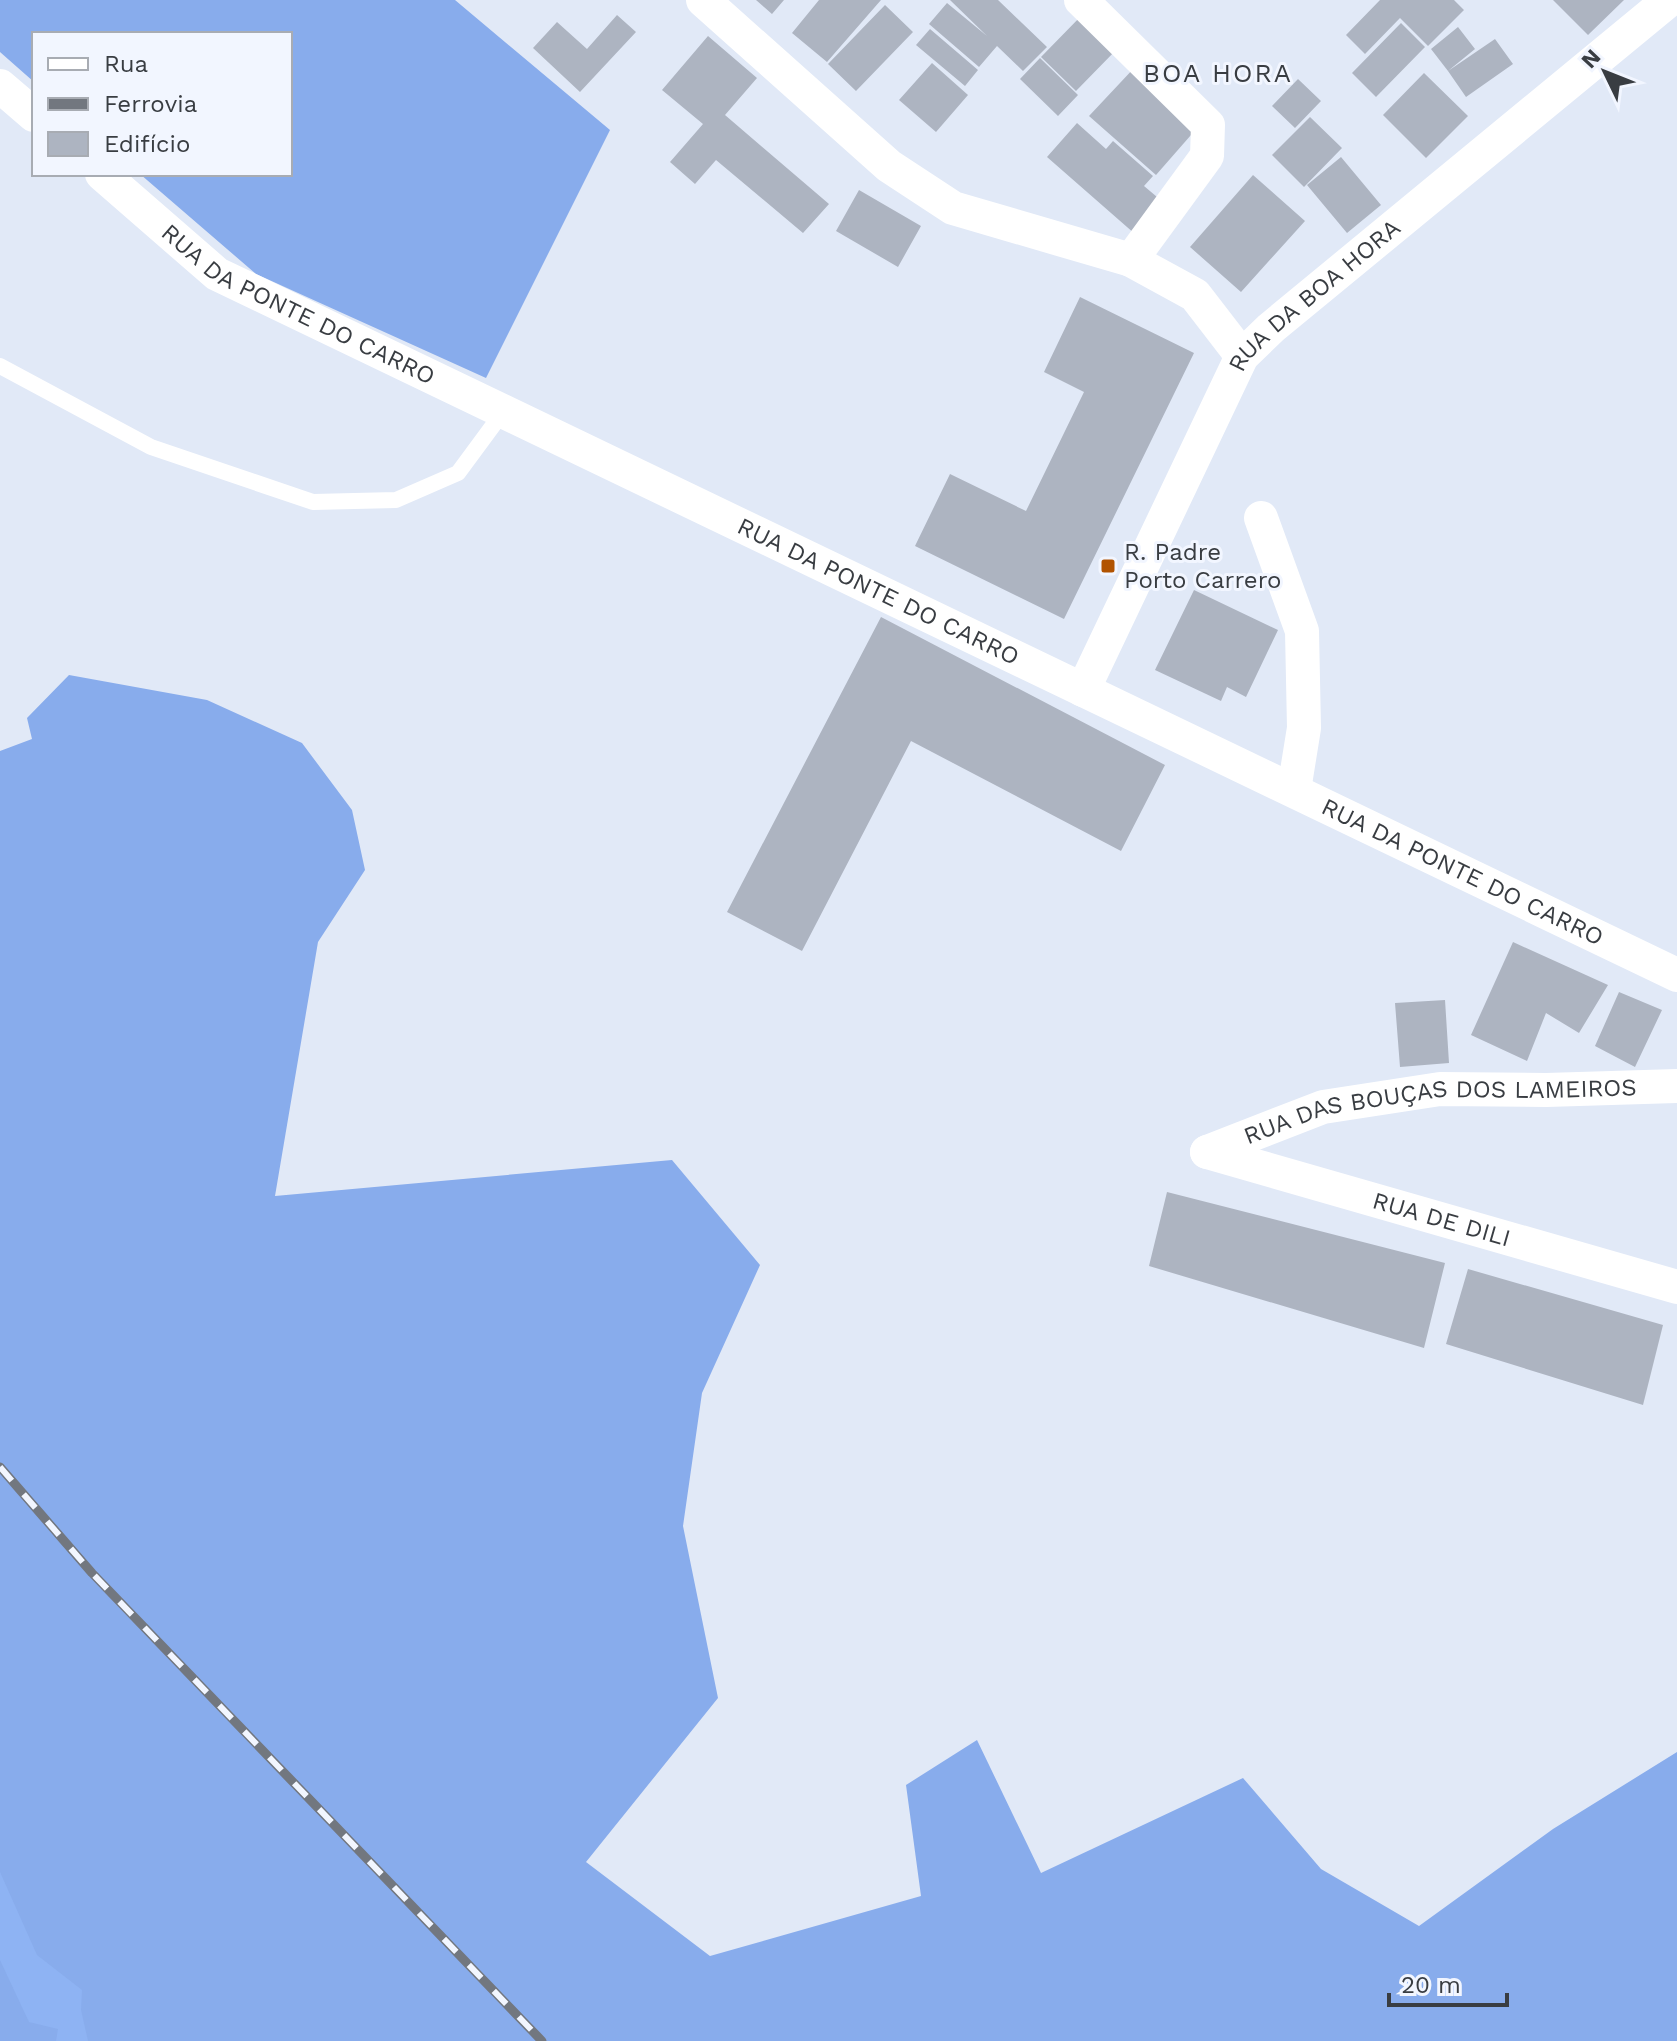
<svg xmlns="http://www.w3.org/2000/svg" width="1677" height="2041" viewBox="0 0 1677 2041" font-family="'Work Sans',sans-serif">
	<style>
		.forest { fill: #88acec }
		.water { fill: #8eb3f3 }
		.building { fill: #adb4c1 }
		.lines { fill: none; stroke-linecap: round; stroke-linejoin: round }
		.service { stroke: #fff; stroke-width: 16 }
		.minor { stroke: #fff; stroke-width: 34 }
		.rail-casing { stroke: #72777f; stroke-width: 9 }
		.rail { stroke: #f2f6ff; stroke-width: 6; stroke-dasharray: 18; stroke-linecap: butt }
		.poi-dot { fill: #b15300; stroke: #f2f6ff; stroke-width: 3 }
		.labels { text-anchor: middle; stroke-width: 6; stroke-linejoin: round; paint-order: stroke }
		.street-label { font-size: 24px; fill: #393d42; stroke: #f2f6ff }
		.poi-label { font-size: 24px; fill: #393d42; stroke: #f2f6ff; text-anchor: start }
		.neighbourhood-label { font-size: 26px; letter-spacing: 2px; fill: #393d42; stroke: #f2f6ff }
	</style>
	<rect width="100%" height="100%" fill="#e1e9f7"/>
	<!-- forest -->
	<path class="forest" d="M0,0H455L610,130L486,378L256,274L140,174H290V34H34V82L0,52Z
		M69,675L207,700L302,743L352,810L365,870L318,942L275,1196L672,1160L760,1265L702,1393L683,1526L718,1698L586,1862L710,1956L921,1896L906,1785L977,1740L1041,1873L1243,1778L1321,1869L1419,1926L1553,1829L1677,1752V2041H0V751L32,739L27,718Z"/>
	<!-- water -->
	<path class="water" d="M0,1872L37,1955L82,1990L81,2010L88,2041H56L58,2029L29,2022L0,1960Z"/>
	<!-- building -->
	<path class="building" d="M756,0H784L772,14Z
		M819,0H881L827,62L792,33Z
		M950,0H998L1047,47L1023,71L997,46L979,67L929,24L947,3L987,36Z
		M1380,0H1454L1464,10L1428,46L1400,18L1365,54L1346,35Z
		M1553,0H1624L1588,35Z
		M885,5L913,32L856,91L828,64Z
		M1083,14L1118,48L1076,91L1041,57Z
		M617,15L636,32L580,92L533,48L557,22L587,49Z
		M1401,23L1425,47L1376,97L1352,73Z
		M1458,27L1475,49L1448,71L1431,49Z
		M930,29L978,70L965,86L916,45Z
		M708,36L757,78L725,115L829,204L803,233L716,160L695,184L670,162L703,124L662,90Z
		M1495,39L1513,64L1466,97L1448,71Z
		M1040,58L1078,95L1058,116L1020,79Z
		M932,63L968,95L936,132L899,100Z
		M1135,67L1198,127L1156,175L1089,116Z
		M1424,73L1468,116L1426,158L1383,115Z
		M1298,79L1321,101L1295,128L1272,106Z
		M1310,117L1342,148L1304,187L1272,155Z
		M1077,123L1106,149L1113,141L1153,176L1144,186L1163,202L1135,234L1047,157Z
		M1341,157L1381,205L1347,233L1307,185Z
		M1253,175L1305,221L1241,292L1190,247Z
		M859,190L921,226L898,267L836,231Z
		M1080,297L1194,353L1064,619L915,546L950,474L1026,511L1084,392L1044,372Z
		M1194,590L1278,630L1246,697L1227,687L1221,701L1155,670Z
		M881,617L1165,765L1121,851L911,741L802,951L727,912Z
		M1513,942L1608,985L1579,1033L1546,1013L1527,1061L1471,1035Z
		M1619,992L1662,1010L1635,1067L1595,1046Z
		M1445,1000L1449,1063L1400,1067L1395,1003Z
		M1167,1192L1445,1263L1424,1348L1149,1266Z
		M1468,1269L1663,1325L1643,1405L1446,1344Z"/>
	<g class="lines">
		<!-- service -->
		<path class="service" d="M0,366L151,447L313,502L396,500L458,473L503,412"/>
		<!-- minor -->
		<g class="minor">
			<path d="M703,0L889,166L953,208L1131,260"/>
			<path d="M1081,0L1208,125L1207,156L1131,260L1195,295L1242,356"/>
			<path d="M0,86L34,115"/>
			<path id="s1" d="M102,174L217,274L1677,975"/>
			<path d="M1261,518L1302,631L1304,728L1294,790"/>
			<path id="s2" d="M1083,690L1242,356L1271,328L1669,0"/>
			<path id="s3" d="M1207,1152L1677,1287"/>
			<path id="s4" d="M1207,1152L1323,1107L1440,1089L1546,1090L1677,1086"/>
		</g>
		<defs>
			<path id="rail" d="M0,1467L92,1573L542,2041"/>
		</defs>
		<!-- rail casing -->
		<use href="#rail" class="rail-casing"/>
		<!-- rail -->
		<use href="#rail" class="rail"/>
	</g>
	<!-- markers -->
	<rect class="poi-dot" x="1100" y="558" width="16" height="16" rx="4"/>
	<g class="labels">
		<!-- street labels -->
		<g class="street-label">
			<text dy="8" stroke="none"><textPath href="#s2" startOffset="464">RUA DA BOA HORA</textPath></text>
			<text dy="8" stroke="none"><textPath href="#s1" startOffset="238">RUA DA PONTE DO CARRO</textPath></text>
			<text dy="8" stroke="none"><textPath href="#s1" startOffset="886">RUA DA PONTE DO CARRO</textPath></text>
			<text dy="8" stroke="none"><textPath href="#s1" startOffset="1534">RUA DA PONTE DO CARRO</textPath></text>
			<text dy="8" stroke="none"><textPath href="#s4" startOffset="240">RUA DAS BOUÇAS DOS LAMEIROS</textPath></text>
			<text dy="8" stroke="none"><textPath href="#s3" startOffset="244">RUA DE DILI</textPath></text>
		</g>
		<!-- poi labels -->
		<g class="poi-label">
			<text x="1124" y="560">R. Padre<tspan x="1124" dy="28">Porto Carrero</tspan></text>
		</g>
		<!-- neighbourhood labels -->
		<g class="neighbourhood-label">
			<text x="1218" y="82">BOA HORA</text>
		</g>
	</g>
	<!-- legend -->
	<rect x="32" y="32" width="260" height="144" fill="#f2f6ff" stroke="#a8acb3" stroke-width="2"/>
	<rect x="48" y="58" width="40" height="12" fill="#ffffff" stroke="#a8acb3" stroke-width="2"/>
	<text x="104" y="72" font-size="24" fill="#393d42">Rua</text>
	<rect x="48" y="98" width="40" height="12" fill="#72777f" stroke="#a8acb3" stroke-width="2"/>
	<text x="104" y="112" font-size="24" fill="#393d42">Ferrovia</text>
	<rect x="48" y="132" width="40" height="24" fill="#adb4c1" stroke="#a8acb3" stroke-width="2"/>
	<text x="104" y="152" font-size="24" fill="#393d42">Edifício</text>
	<!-- north arrow -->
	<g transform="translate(1605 72) rotate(313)" stroke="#f2f6ff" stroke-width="6" paint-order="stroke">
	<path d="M0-6L14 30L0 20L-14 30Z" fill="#393d42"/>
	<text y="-12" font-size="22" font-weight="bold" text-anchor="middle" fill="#393d42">N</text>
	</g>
	<!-- scale -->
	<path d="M1389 1993v12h118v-12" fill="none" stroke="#393d42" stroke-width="4"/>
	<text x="1401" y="1993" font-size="24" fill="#393d42" stroke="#f2f6ff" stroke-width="6" paint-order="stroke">20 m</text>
</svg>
